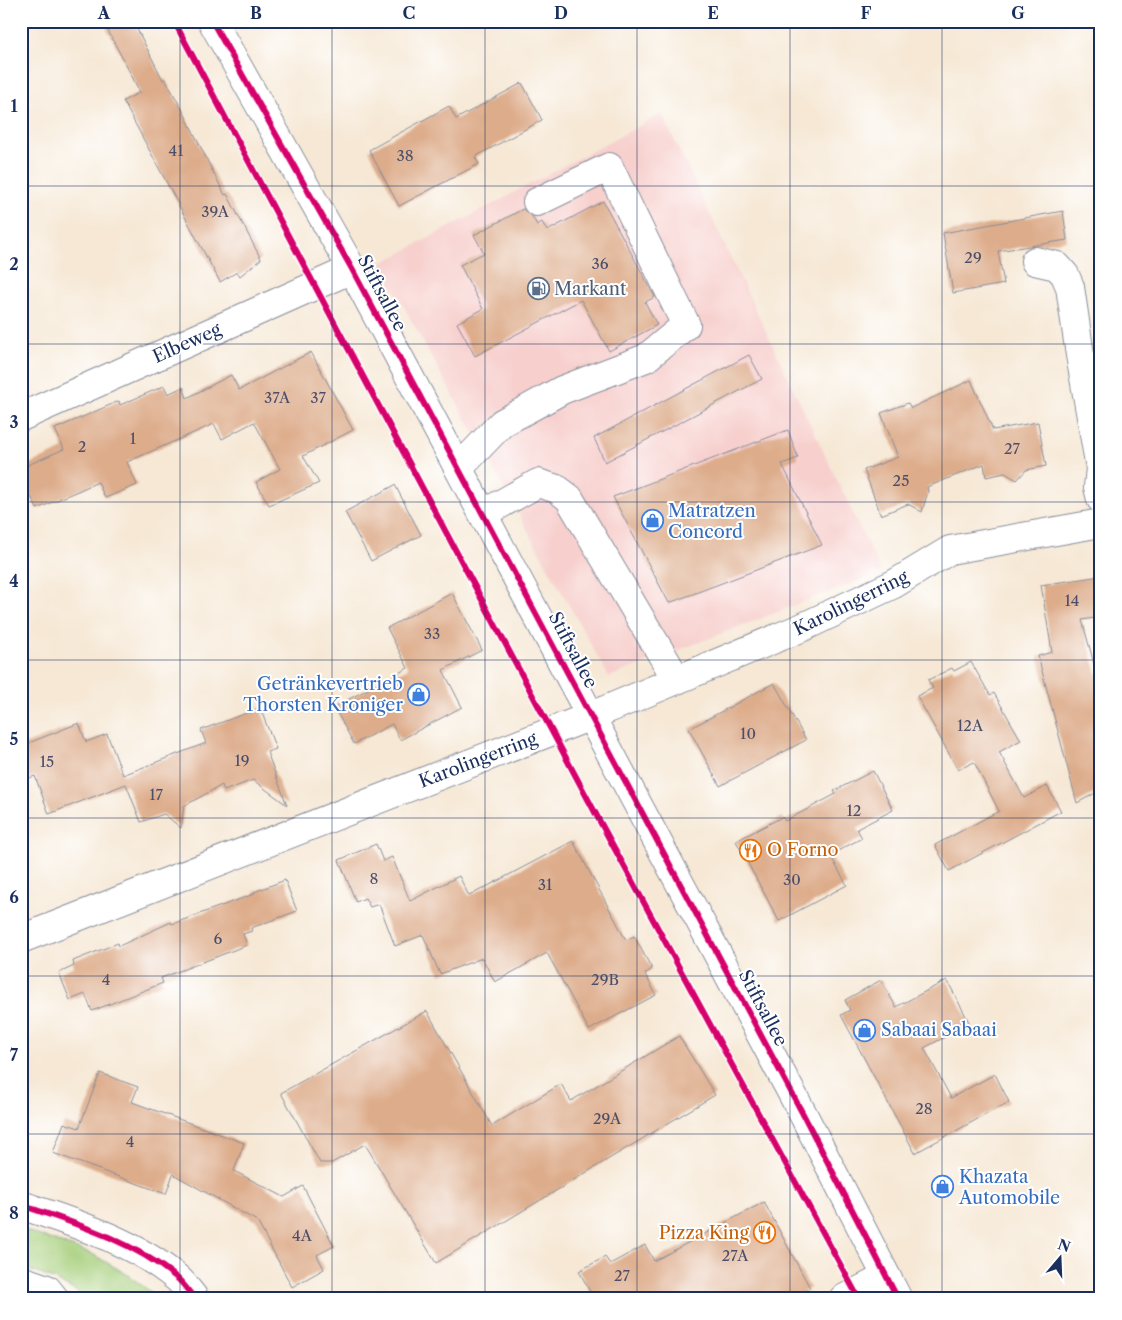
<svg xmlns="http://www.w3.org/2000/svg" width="1122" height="1320" viewBox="0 0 1122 1320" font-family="'Libre Caslon Text',serif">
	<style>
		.built { fill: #f7d0ce }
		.green { fill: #a7cf7b; stroke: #617f6c }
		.building { fill: #ddac8a }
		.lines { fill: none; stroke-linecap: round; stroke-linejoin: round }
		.minor-casing { stroke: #888c9a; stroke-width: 30 }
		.major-casing { stroke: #888c9a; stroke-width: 30 }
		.minor { stroke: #fff; stroke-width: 28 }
		.major { stroke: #fff; stroke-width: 28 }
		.cycleway-casing { stroke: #fff; stroke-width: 9 }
		.cycleway { stroke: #d6006c; stroke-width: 6 }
		.grid { fill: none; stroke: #1b2f5e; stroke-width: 1; stroke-opacity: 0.55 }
		.labels { text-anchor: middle; stroke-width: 4; stroke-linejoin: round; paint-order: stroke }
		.number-label { font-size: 15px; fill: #4c4e69 }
		.service-label { font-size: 18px; fill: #4e5e75; stroke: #fff; text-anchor: start }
		.street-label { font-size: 18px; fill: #1b2f5e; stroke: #fff }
		.shop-label { font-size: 18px; fill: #366cbe; stroke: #fff; text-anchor: start }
		.food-label { font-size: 18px; fill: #c56008; stroke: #fff; text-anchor: start }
		.neatline { fill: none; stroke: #1b2f5e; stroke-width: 2 }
		.grid-label { font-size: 16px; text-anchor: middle; font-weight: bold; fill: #1b2f5e }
	</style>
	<rect width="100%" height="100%" fill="#fff"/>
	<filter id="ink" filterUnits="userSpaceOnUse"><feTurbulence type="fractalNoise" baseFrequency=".02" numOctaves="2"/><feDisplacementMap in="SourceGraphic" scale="10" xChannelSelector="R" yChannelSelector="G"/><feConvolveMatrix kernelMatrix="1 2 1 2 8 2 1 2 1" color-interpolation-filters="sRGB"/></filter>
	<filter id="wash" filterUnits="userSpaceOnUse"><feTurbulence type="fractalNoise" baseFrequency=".0096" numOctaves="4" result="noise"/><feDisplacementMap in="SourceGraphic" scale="20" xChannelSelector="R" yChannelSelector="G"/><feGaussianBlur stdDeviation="1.12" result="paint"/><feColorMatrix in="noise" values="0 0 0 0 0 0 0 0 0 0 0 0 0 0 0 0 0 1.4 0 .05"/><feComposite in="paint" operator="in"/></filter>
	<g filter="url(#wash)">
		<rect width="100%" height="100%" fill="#f6e8d5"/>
		<!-- built -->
		<path class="built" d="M662,114L881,572L609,677L380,264Z"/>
		<!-- green -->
		<path class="green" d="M21,1229L94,1255L128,1275L160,1299H91L53,1279L21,1267Z"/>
		<g id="blocks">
			<!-- building -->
			<path class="building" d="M103,21H133L163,80L165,79L183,111L212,170L225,195L227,194L261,259L240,276L237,272L220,282L123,101L140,92Z
				M522,83L542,120L475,157L479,164L399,206L369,150L449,106L456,119Z
				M603,201L655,297L645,302L657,325L609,351L581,300L475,356L457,323L483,309L460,265L484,253L474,235L523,209L532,216L537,225L542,222L547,231Z
				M1063,211L1067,240L998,251L1004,284L953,293L943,233Z
				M311,352L353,430L303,456L319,483L269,505L256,482L280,469L254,422L222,439L214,424L127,462L137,485L105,498L98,482L37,509L21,475V468L64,449L55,429L119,401L120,405L164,386L168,394L183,387L187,398L231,375L239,390Z
				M749,355L762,379L605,462L594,438Z
				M971,380L993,430L1038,422L1046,466L1026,470L1017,480L1005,473L986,477L984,464L927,487L928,491L922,512L908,504L881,515L864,470L898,457L881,413L908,403L911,408Z
				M788,430L798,458L782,464L822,545L669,603L613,497Z
				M395,485L421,535L371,561L345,512Z
				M1101,576V617L1082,620L1101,689V790L1077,803L1038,656L1052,652L1041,585Z
				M452,593L482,650L443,670L462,707L400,740L392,724L354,744L334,707L408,668L387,628Z
				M971,662L990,695L994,693L1021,740L999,752L1024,798L1047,786L1061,811L949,871L935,845L999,811L974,762L958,770L917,696L933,688L928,680L952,668L954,671Z
				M774,683L806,740L720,786L689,729Z
				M260,708L276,749L267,752L287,805L253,780L224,791L222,785L184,806L181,828L164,814L141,822L126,784L49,814L35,776L21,781V746L79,723L86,742L107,734L123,775L206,743L201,730Z
				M873,771L893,810L857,829L862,838L830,855L847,885L779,921L736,841L782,817L785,821L836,794L834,791Z
				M573,841L626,940L634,936L652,969L645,974L656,995L589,1030L547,953L495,982L482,958L440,974L423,935L395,946L379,904L370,907L365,898L356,902L339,860L376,844L383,861L392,857L410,901L459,876L469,896Z
				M285,880L297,911L251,928L252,931L243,934L247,945L161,978L163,983L92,1011L85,994L70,1000L59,973L74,966L73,961L118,943L119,946L171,922L172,924L254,894V892Z
				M881,980L896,1007L947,980L970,1024L924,1048L951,1098L995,1074L1009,1102L915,1153L841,1015L850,1010L845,1000Z
				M427,1011L492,1126L561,1084L571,1101L679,1036L715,1095L436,1263L365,1144L332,1163H320L281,1093Z
				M100,1073L138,1087L132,1102L244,1143L234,1171L284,1197L303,1186L334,1246L317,1255L324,1269L292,1287L257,1221L173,1174L166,1194L53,1153L64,1123L79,1128Z
				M764,1202L810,1288L790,1299H594L579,1271L605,1257L610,1264L645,1245L654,1261Z"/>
		</g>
	</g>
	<g filter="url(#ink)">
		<use href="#blocks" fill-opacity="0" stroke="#888c9a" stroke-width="1"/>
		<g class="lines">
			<defs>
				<path id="minor" d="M1035,261L1057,266L1065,275L1070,287L1080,355L1100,468L1098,487L1101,499
					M21,417L352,269
					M459,468L502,423L562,390L646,358L686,325L609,167L537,202
					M483,514L538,483L557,489L569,498L677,680
					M21,939L591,716L803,627L894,584L950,550L1101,523
					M21,1205C74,1223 133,1241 177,1278C184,1284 189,1292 195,1299
					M21,1280L47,1289L55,1299
					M843,1299L886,1277"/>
				<path id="major" d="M212,21L352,269L804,1116L898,1299"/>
			</defs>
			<!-- minor casing -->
			<use href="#minor" class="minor-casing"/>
			<!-- major casing -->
			<use href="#major" class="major-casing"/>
			<!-- minor -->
			<use href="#minor" class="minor"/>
			<!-- major -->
			<use href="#major" class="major"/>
			<defs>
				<path id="cycleway" d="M174,21L598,818L859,1299
					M212,21L352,269L804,1116L898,1299
					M21,1205C74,1223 133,1241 177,1278C184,1284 189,1292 195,1299"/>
			</defs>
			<!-- cycleway casing -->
			<use href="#cycleway" class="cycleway-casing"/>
			<!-- cycleway -->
			<use href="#cycleway" class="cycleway"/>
		</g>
	</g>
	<!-- grid -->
	<path class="grid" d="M180,21V1299M332,21V1299M485,21V1299M637,21V1299M790,21V1299M942,21V1299M21,186H1101M21,344H1101M21,502H1101M21,660H1101M21,818H1101M21,976H1101M21,1134H1101"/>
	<!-- icons -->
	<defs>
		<symbol id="fuel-ring" viewBox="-11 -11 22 22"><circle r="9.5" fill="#fff" stroke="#5c6f8a" stroke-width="1.5"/><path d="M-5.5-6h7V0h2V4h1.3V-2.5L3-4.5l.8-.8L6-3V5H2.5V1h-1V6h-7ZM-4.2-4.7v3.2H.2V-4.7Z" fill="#5c6f8a"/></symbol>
		<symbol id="shop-ring" viewBox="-11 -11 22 22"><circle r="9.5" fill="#fff" stroke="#3f7fe0" stroke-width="1.5"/><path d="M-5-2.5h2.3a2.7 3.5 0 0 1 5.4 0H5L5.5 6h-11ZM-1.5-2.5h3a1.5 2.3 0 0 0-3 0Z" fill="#3f7fe0"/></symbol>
		<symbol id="restaurant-ring" viewBox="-11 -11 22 22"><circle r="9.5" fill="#fff" stroke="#e8710a" stroke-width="1.5"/><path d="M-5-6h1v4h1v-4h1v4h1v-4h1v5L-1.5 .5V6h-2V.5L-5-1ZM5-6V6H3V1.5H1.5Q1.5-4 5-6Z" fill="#e8710a"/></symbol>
	</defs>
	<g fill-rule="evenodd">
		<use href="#fuel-ring" x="526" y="276" width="25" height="25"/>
		<use href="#shop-ring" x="640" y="508" width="25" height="25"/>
		<use href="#shop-ring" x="406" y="682" width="25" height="25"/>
		<use href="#restaurant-ring" x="738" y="838" width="25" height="25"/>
		<use href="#shop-ring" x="852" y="1018" width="25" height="25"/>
		<use href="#shop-ring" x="930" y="1174" width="25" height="25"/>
		<use href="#restaurant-ring" x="752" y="1220" width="25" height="25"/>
	</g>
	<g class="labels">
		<!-- number labels -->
		<g class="number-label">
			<text x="176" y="156">41</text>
			<text x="405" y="161">38</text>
			<text x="215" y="217">39A</text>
			<text x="973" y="263">29</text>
			<text x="600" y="269">36</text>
			<text x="277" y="403">37A</text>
			<text x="318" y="403">37</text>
			<text x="133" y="444">1</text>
			<text x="82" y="452">2</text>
			<text x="1012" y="454">27</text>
			<text x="901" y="486">25</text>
			<text x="1072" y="606">14</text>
			<text x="432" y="639">33</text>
			<text x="970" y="731">12A</text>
			<text x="748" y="739">10</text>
			<text x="242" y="766">19</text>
			<text x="47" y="767">15</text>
			<text x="156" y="800">17</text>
			<text x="854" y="816">12</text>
			<text x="374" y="884">8</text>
			<text x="792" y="885">30</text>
			<text x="545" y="890">31</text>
			<text x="218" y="944">6</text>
			<text x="106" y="985">4</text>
			<text x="605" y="985">29B</text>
			<text x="924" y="1114">28</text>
			<text x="607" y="1124">29A</text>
			<text x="130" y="1147">4</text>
			<text x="302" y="1241">4A</text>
			<text x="735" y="1261">27A</text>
			<text x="622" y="1281">27</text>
		</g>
		<!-- service labels -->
		<g class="service-label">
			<text x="554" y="295">Markant</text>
		</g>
		<!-- street labels -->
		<g class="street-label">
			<text transform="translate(382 293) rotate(62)" y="6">Stiftsallee</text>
			<text transform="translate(187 343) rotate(-24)" y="6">Elbeweg</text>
			<text transform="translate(851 603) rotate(-26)" y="6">Karolingerring</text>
			<text transform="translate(573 650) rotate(62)" y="6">Stiftsallee</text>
			<text transform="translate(478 760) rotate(-21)" y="6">Karolingerring</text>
			<text transform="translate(763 1008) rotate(62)" y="6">Stiftsallee</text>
		</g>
		<!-- shop labels -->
		<g class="shop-label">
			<text x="668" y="517">Matratzen<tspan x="668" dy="21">Concord</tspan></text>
			<text x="403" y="690" text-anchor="end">Getränkevertrieb<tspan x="403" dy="21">Thorsten Kroniger</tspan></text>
			<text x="881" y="1036">Sabaai Sabaai</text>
			<text x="959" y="1183">Khazata<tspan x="959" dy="21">Automobile</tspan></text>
		</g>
		<!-- food labels -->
		<g class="food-label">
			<text x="767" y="856">O Forno</text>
			<text x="749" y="1239" text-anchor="end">Pizza King</text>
		</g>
	</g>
	<!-- margin -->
	<rect width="1122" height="1320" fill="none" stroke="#fff" stroke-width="55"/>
	<!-- north arrow -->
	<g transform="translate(1060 1258) rotate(19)" stroke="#ffffff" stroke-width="4" paint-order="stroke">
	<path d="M0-4L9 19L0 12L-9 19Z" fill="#1b2f5e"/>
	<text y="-8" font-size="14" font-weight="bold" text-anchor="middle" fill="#1b2f5e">N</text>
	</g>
	<rect x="28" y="28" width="1066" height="1264" class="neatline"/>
	<g class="grid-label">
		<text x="104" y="19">A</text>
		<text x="256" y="19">B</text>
		<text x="409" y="19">C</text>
		<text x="561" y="19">D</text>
		<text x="713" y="19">E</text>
		<text x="866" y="19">F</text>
		<text x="1018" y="19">G</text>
		<text x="14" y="112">1</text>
		<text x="14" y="270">2</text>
		<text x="14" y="428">3</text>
		<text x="14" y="587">4</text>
		<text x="14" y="745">5</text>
		<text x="14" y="903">6</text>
		<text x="14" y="1061">7</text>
		<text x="14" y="1219">8</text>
	</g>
</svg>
